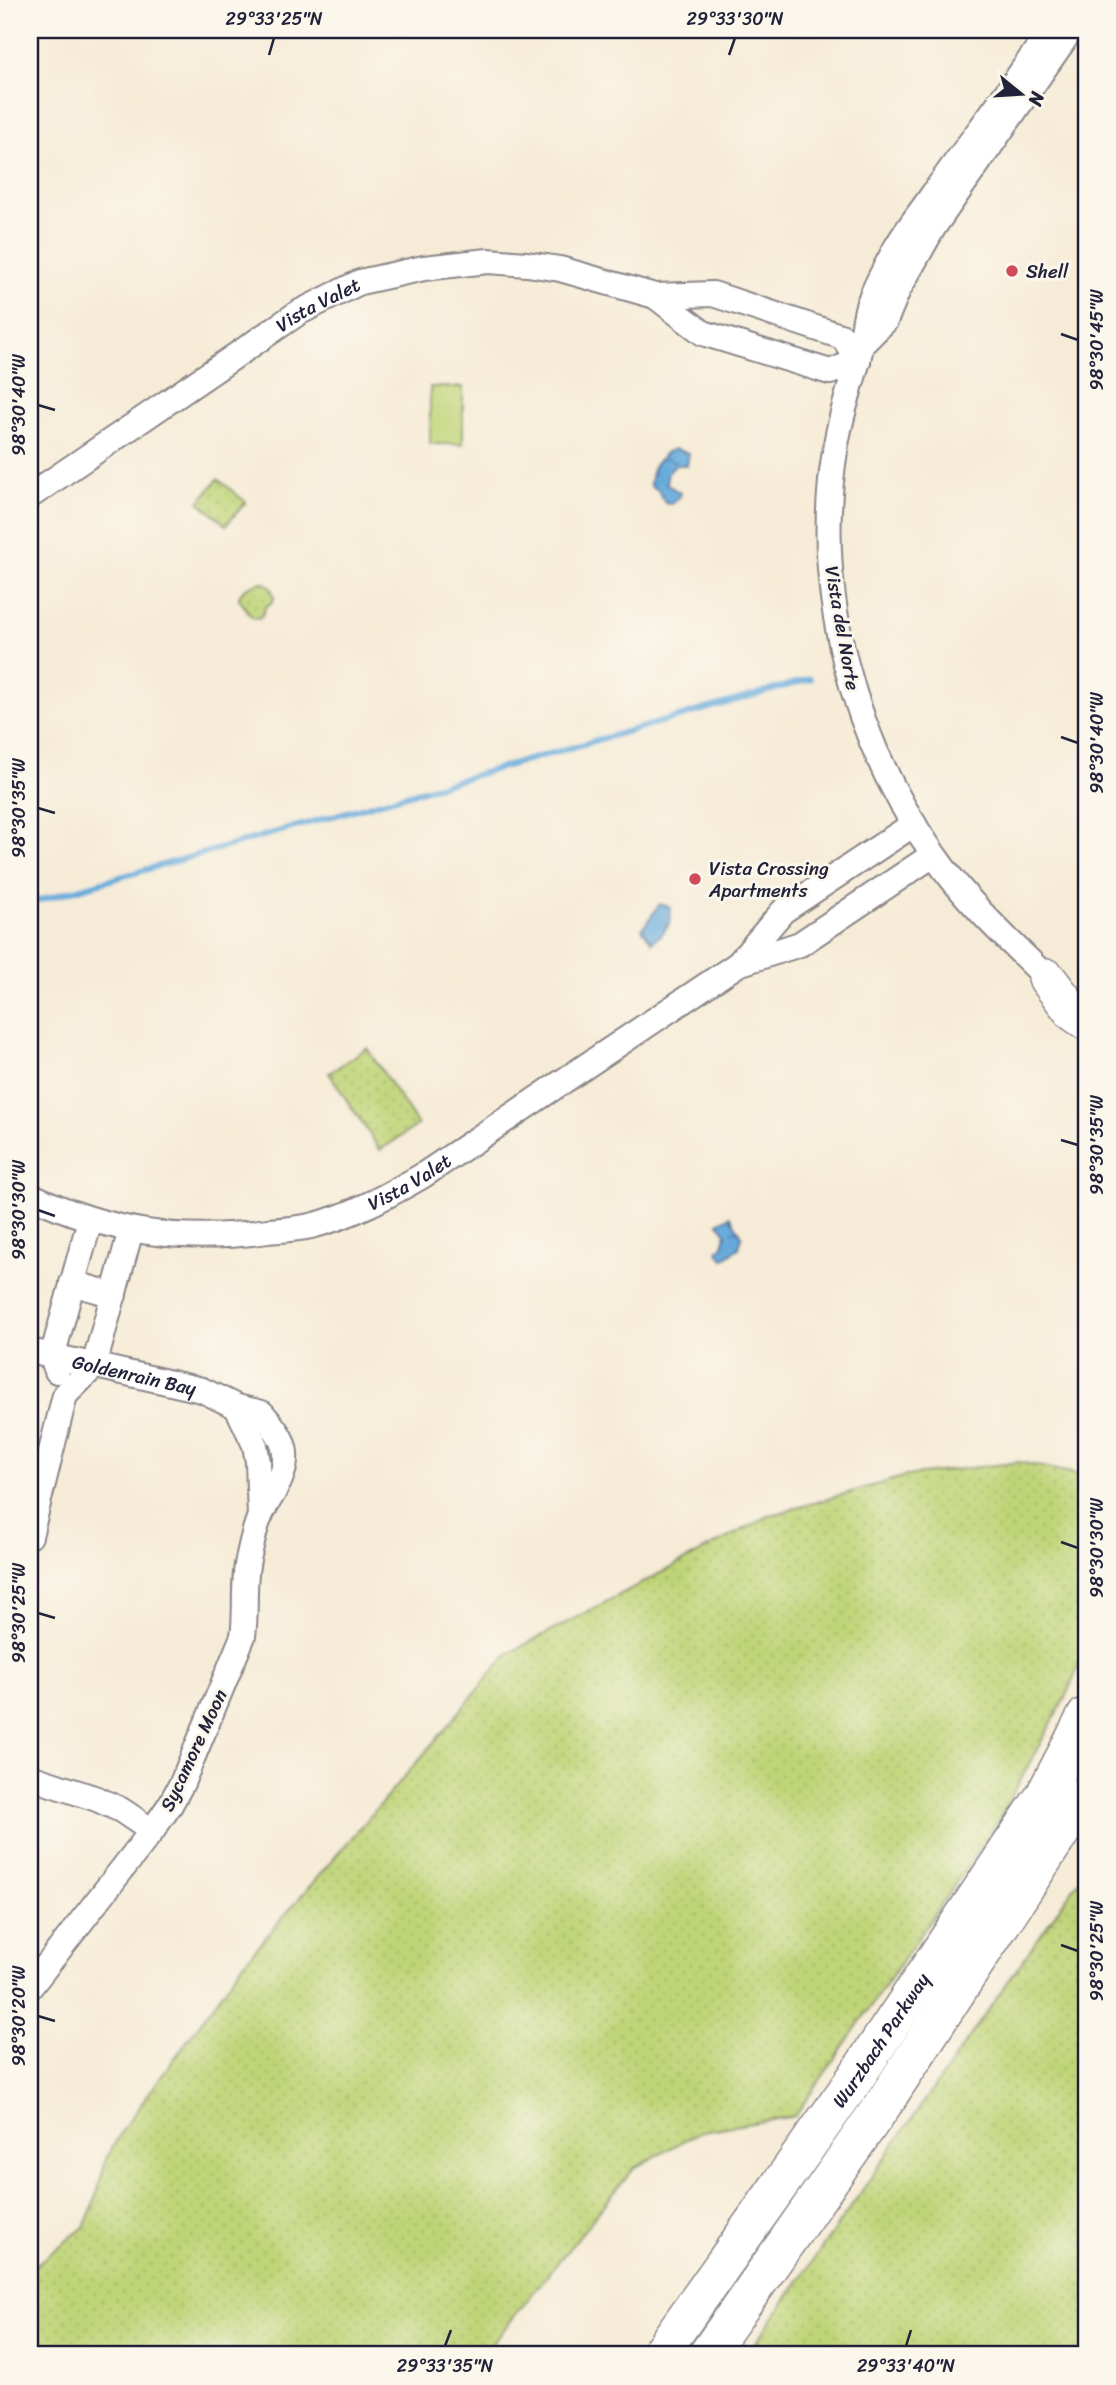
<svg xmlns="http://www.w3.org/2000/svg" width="1116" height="2385" viewBox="0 0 1116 2385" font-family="Sriracha,sans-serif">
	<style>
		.grass { fill: url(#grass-dots); stroke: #707b59; stroke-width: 2 }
		.pitch { fill: #bfd477; stroke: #707b59; stroke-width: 2 }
		.water { fill: url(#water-ripples); stroke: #44668b; stroke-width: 2 }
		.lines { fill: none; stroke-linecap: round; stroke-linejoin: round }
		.stream { stroke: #66aadb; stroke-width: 6 }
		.minor-casing { stroke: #8c8688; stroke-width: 28 }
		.highway-casing { stroke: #8c8688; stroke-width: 40 }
		.minor { stroke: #fff; stroke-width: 24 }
		.highway { stroke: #fff; stroke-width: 37 }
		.ticks { fill: none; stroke: #22223b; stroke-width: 2.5 }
		.poi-dot { fill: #d1495b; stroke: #fbf7ec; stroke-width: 2.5 }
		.labels { text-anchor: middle; stroke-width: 6; stroke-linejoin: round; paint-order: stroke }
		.poi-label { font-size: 19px; fill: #22223b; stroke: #fbf7ec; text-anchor: start }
		.street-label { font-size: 19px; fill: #22223b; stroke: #fbf7ec }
		.neatline { fill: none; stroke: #22223b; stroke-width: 2.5 }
		.ticks-label { font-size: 18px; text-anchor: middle; fill: #22223b }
	</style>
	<defs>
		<pattern id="grass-dots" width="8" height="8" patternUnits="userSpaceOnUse" patternTransform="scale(1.75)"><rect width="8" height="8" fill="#bfd477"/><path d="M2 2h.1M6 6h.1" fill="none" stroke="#a4b668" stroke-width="1.8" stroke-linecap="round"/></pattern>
		<pattern id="water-ripples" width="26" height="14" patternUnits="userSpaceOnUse" patternTransform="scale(1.75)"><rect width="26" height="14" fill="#66aadb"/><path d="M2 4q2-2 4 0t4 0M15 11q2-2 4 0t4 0" fill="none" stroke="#548ab3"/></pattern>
	</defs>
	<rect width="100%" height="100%" fill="#fbf7ec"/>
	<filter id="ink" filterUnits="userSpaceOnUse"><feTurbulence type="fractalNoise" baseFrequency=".0143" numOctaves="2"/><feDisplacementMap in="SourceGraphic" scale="14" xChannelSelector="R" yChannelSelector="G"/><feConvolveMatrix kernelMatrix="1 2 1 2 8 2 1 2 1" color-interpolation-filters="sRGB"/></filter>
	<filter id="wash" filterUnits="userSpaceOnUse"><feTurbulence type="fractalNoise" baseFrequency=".00686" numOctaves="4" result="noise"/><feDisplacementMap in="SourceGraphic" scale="28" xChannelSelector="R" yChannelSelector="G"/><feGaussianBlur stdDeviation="1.57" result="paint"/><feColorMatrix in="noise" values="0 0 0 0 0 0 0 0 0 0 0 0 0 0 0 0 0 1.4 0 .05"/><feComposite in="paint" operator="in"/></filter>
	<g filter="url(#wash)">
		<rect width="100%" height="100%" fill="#f6ebd6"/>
		<!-- grass -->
		<path class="grass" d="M218,479L246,502L226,525L199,502Z
			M261,582C271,584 272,589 274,598L271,603L265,607L264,613L259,618L252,617L239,599C240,587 252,586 261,582Z
			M367,1048L418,1125L380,1150L329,1073Z
			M1019,1462L1086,1476V1649L1065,1698L994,1828L795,2116L702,2131L634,2168L483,2355H30V2269L84,2227L94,2205L106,2159L123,2129L246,1960L442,1733L507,1654L769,1516L906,1476Z
			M1086,1870V2355H747Z"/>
		<!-- pitch -->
		<path class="pitch" d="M430,387H463V444H430Z"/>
		<!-- water -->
		<path class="water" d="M674,449L689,453L687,465H675C668,471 665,476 668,485L680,493L679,498L672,504L665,503L658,490L650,485C651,477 652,467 658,461C661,459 663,457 665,453Z
			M660,904L670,907L671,921L662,934L652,942L642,929Z
			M730,1216L742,1236L739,1248L723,1259L717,1250L723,1246L726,1233L718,1223Z"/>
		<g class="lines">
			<!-- stream -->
			<path class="stream" d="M30,903L810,679"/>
		</g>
	</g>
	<g filter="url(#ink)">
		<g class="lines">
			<defs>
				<g id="minor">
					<path d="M655,296L703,333L830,372L858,361"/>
					<path d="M863,343L885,321L898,290L933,228L1071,30"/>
					<path id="s1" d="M30,496L298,313L360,282L424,268L488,261L527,264L560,269L655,296L713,294L843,337L858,361"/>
					<path d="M738,964L800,944L933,855"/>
					<path d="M1047,978C1008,940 965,900 934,855C853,740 812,591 835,451C839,422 848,395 856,367C862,349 862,332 866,314C869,297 884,271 892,255C902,235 918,216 931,197C970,141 1013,87 1050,30"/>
					<path id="s2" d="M30,1195C110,1233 180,1243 268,1231C282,1230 297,1229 311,1226C351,1216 387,1196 422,1176L738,964L783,911L914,824"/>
					<path d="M72,1283L114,1295"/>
					<path id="s3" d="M30,1351L202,1390L237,1407L262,1413C273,1426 287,1441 285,1460C284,1480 270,1496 261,1514C255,1526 252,1542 249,1555C242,1582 247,1609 243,1636L182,1783L170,1805L152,1831L30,1987"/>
					<path d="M57,1371L52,1357L90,1220"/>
					<path d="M237,1407L255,1445L258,1462L260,1517"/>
					<path d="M30,1536L65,1395L94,1366L131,1230"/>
					<path d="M30,1777L97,1799L121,1810L152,1831"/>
				</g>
				<g id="highway">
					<path d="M1047,978L1073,1012L1086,1021"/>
					<path id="s4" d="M659,2355L854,2080L1044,1796L1086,1716"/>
					<path d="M707,2355L884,2103L1086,1794"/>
				</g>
			</defs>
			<!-- minor casing -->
			<use href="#minor" class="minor-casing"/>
			<!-- highway casing -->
			<use href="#highway" class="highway-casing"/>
			<!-- minor -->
			<use href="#minor" class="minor"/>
			<!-- highway -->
			<use href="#highway" class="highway"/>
		</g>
	</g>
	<!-- ticks -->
	<path class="ticks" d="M269,55L274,38M729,55L735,38M1061,334L1078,340M38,405L55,410M1061,737L1078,743M38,808L55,813M1061,1140L1078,1145M38,1210L55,1216M1061,1542L1078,1548M38,1613L55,1618M1061,1945L1078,1951M38,2016L55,2021M445,2346L451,2330M906,2346L911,2330"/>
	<!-- markers -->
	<g class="poi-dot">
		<circle cx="1012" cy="271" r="7"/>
		<circle cx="695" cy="879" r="7"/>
	</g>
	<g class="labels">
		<!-- poi labels -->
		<g class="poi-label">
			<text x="1026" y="278">Shell</text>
			<text x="709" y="875">Vista Crossing<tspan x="709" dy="22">Apartments</tspan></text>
		</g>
		<!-- street labels -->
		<g class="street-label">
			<text dy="7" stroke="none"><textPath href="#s1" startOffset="346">Vista Valet</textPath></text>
			<text transform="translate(843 628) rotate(80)" y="7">Vista del Norte</text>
			<text dy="7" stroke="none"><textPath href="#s2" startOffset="396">Vista Valet</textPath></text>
			<text dy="7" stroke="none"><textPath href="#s3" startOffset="107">Goldenrain Bay</textPath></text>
			<text transform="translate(193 1750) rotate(-65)" y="7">Sycamore Moon</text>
			<text dy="7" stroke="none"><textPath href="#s4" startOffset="385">Wurzbach Parkway</textPath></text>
		</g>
	</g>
	<!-- margin -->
	<rect width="1116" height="2385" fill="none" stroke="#fbf7ec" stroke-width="77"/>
	<!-- north arrow -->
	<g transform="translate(1021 94) rotate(108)" stroke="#fbf7ec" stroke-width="5" paint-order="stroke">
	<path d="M0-5L12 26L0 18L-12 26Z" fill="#22223b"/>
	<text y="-10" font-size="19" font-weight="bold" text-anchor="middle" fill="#22223b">N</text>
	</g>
	<rect x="38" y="38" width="1040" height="2308" class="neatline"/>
	<g class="ticks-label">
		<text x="274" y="25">29°33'25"N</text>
		<text x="735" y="25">29°33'30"N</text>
		<text transform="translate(1097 340) rotate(-90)" y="6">98°30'45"W</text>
		<text transform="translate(19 405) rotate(-90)" y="6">98°30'40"W</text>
		<text transform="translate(1097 743) rotate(-90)" y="6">98°30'40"W</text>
		<text transform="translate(19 808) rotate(-90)" y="6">98°30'35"W</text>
		<text transform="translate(1097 1145) rotate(-90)" y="6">98°30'35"W</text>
		<text transform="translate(19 1210) rotate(-90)" y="6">98°30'30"W</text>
		<text transform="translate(1097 1548) rotate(-90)" y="6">98°30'30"W</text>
		<text transform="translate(19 1613) rotate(-90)" y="6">98°30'25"W</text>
		<text transform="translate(1097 1951) rotate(-90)" y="6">98°30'25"W</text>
		<text transform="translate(19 2016) rotate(-90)" y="6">98°30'20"W</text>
		<text x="445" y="2372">29°33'35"N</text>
		<text x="906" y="2372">29°33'40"N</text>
	</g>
</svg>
